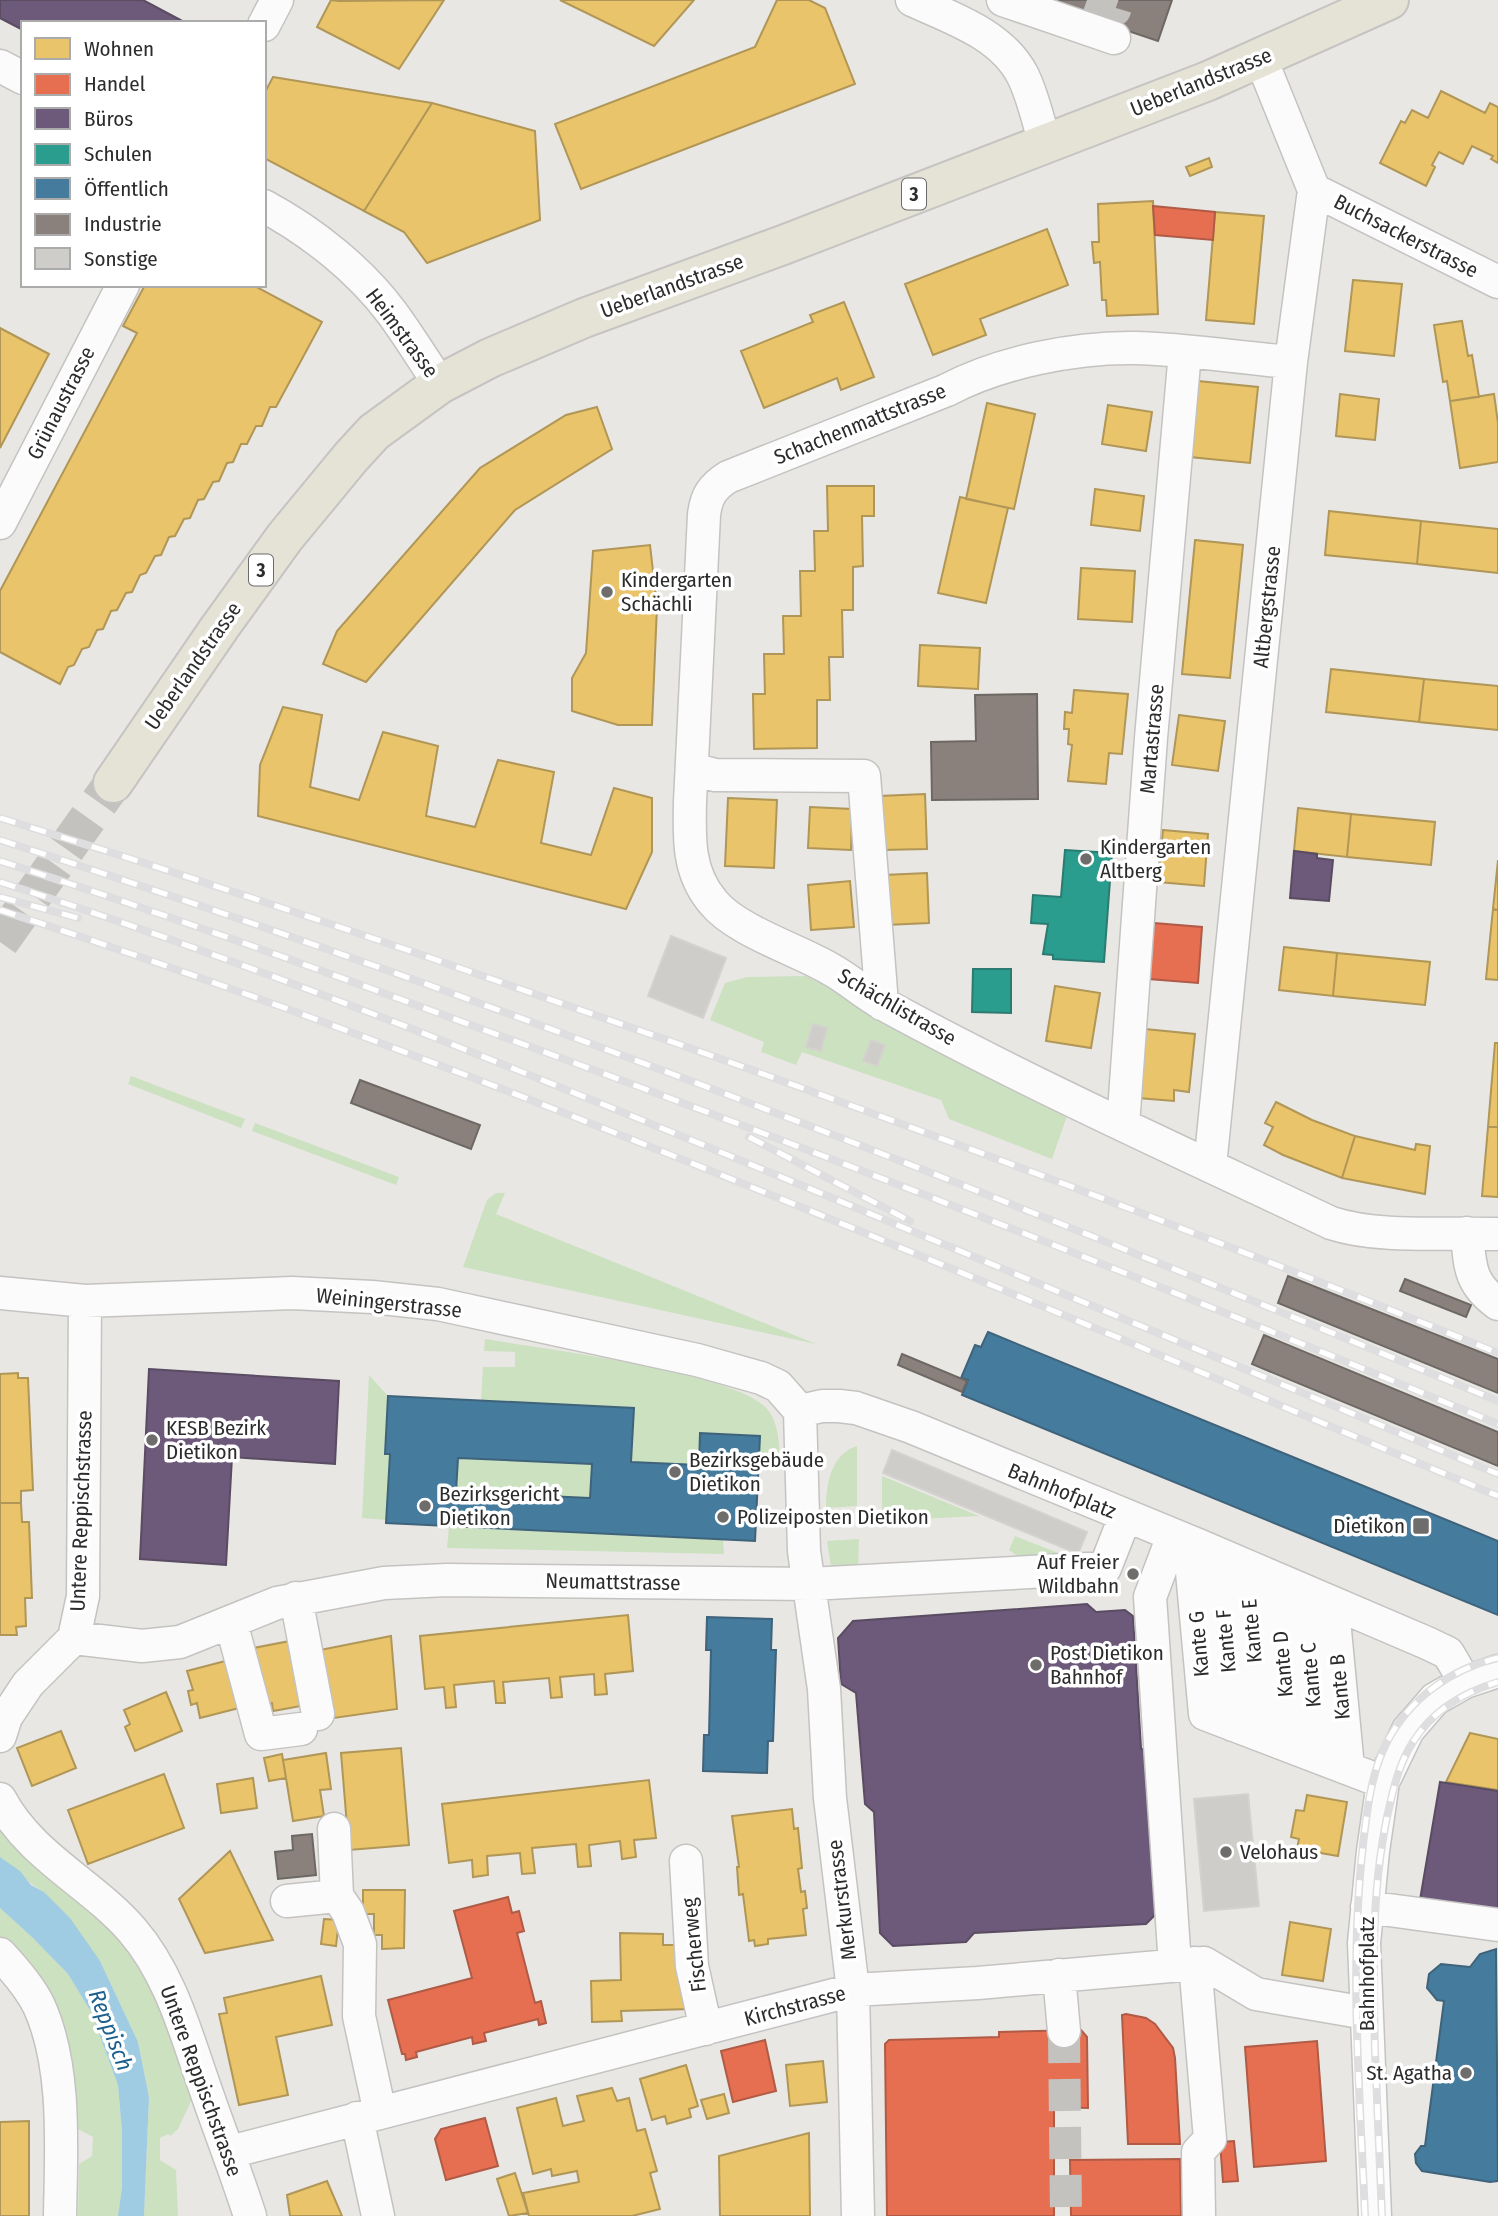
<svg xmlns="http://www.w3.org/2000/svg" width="1498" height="2216" viewBox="0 0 1498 2216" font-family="'Fira Sans Condensed',sans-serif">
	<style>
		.green { fill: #cbe1c0 }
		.water { fill: #9fcce2 }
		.homes { fill: #e9c46a; stroke: #b09657; stroke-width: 2 }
		.shops { fill: #e76f51; stroke: #af5b46; stroke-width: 2 }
		.offices { fill: #6d597a; stroke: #5a4c63; stroke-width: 2 }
		.schools { fill: #2a9d8f; stroke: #2b7b71; stroke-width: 2 }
		.public { fill: #457b9d; stroke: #3e637b; stroke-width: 2; fill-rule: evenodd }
		.industry { fill: #8a817c; stroke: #6e6864; stroke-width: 2 }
		.building { fill: #cecdca; stroke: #d4d2cf; stroke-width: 2 }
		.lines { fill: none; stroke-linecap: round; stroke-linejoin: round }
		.minor-tunnel { stroke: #c3c2be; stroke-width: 32; stroke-dasharray: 32 16; stroke-linecap: butt }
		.major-tunnel { stroke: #c3c2be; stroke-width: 38; stroke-dasharray: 38 19; stroke-linecap: butt }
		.minor-casing { stroke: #c4c3c2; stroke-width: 35 }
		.major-casing { stroke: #c5c4c2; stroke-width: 42 }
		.minor { stroke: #fcfbfb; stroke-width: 32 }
		.major { stroke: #e5e3d6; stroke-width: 38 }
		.rail-casing { stroke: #dedee0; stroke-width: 8 }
		.rail { stroke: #fff; stroke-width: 5; stroke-dasharray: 16; stroke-linecap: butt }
		.poi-dot { fill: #6e6d6c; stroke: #fff; stroke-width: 2.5 }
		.labels { text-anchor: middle; stroke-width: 7; stroke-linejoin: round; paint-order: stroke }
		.shield { fill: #fff; stroke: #6b6b6b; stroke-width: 2 }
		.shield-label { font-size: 19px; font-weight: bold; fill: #2c2c2c }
		.street-label { font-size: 21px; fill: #2c2c2c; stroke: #fff }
		.poi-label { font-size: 21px; fill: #2c2c2c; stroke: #fff; text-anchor: start }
		.water-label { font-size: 23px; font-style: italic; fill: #1d608f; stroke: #fff }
	</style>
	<rect width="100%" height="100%" fill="#e9e7e3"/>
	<!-- green -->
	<path class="green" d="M806,976L1069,1110L1052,1159L949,1119L941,1100L802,1052L796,1065L761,1052L764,1042L710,1020L725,983L747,977Z
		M131,1076L245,1119L241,1128L128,1084Z
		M255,1123L399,1177L396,1185L252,1131Z
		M496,1193H505L496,1214L816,1344L463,1267L487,1200Z
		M485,1339C537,1348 741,1373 768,1410C780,1426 779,1447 780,1467L759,1466L760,1436L700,1434L699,1465L631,1462L634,1409L481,1401L483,1367H515V1352L484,1351Z
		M369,1375L388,1396L385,1453L390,1454L387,1520L362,1518Z
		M857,1446V1506L826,1508C826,1484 831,1454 857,1446Z
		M458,1458L592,1464L590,1498L456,1492Z
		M882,1476L979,1516L882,1521Z
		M449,1526L723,1540L724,1554L447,1548Z
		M1015,1536L1061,1554L1059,1561L1027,1563L1009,1550Z
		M859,1539L858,1572L831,1567L827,1541Z
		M0,1828L118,1934L162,1998L193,2097L178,2129L170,2136L168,2134L160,2138V2160L176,2170L178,2216H144L149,2097L138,2042L100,1961L44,1892C27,1883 15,1868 0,1857Z
		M0,1908L33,1938L68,1974L91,2012L118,2085L122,2132V2187L118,2216H78L79,2164L92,2156L93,2137L78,2129L72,2056L50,2003L0,1942Z"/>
	<!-- water -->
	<path class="water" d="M0,1857L20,1871L31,1885L44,1892L70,1918L100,1961L138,2042L149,2097L144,2216H118L122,2187V2132L118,2085L91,2012L68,1974L33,1938L0,1908Z"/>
	<!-- homes -->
	<path class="homes" d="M331,0L339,1L444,0L399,69L317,27Z
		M560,0H694L654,46Z
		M777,0H809L825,8L855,84L581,189L555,124L755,47Z
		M273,77L432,103L364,211L264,158V94Z
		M1441,91L1485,113L1490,103L1498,107V163L1491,159L1493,156L1472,146L1463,164L1439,152L1432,165L1435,167L1426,186L1380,163L1401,121L1405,123L1412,110L1428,118Z
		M432,103L535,131L540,220L427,263L404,232L364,211Z
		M1209,158L1212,167L1190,176L1186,167Z
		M1153,201L1158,314L1107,316L1106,300H1102L1100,262L1094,263L1092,242H1099L1098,204Z
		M1215,212L1264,216L1254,324L1206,320Z
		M1047,229L1068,285L980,319L986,335L933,355L905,284Z
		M1353,280L1402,284L1394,356L1345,351Z
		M145,285H253L322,322L276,407H270L262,426H256L247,444H241L233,462L227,463L219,481L213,482L204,499L198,500L190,518L184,519L175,536L169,537L161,555L155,556L146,573L140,575L132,592L126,593L117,610L111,611L103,629L97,630L89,647L82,649L74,665L68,667L60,684L0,652V591L137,333L123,326Z
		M844,302L874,377L841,390L837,378L764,408L741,351L813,322L810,315Z
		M1462,321L1468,356L1472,355L1479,397L1450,401L1447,381L1443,382L1434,325Z
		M0,328L49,354L0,448Z
		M1198,381L1258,387L1250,463L1190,457Z
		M1340,394L1379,399L1375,440L1336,436Z
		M1494,394L1498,423V462L1460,468L1450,401Z
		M987,403L1035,414L1014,509L966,499Z
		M1108,405L1152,412L1146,451L1102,444Z
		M597,407L612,449L515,510L366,682L323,664L337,631L480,468L566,415Z
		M827,486H874V516H862L863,566L853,567V610H842L843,657H829L830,700H817V748L754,749L753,694H765L764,654H784L783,616H801L800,571H815L814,531H828Z
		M1095,489L1144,496L1140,531L1091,525Z
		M960,497L1008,508L986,603L938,593Z
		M1329,511L1421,521L1417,564L1325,555Z
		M1421,521L1498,529V573L1417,564Z
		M1195,540L1243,545L1230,678L1182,674Z
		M650,545L657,606L652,725H618L572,711V678L586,653L593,551Z
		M1081,568L1135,571L1132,622L1078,619Z
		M920,645L980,648L978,689L918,686Z
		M1331,669L1424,679L1419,722L1326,712Z
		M1424,679L1498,686V730L1419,722Z
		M1074,690L1128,694L1122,754L1109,753L1106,784L1068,781L1072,745L1068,744L1069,729H1064L1065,712L1072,713Z
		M283,707L322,715L310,787L359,800L383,732L438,746L426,816L475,827L498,760L554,772L541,843L591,855L614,788L652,798V852L626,909L258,816L260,765Z
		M1179,715L1225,721L1218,771L1172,765Z
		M925,794L927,849L881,850L879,796Z
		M728,798L777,800L774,868L725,866Z
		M810,807L852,809L851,850L808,848Z
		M1298,808L1351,814L1347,857L1294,851Z
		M1351,814L1435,822L1431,865L1347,857Z
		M1163,830L1208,834L1204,886L1158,882Z
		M1498,860V910L1493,909Z
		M927,873L929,923L886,925L884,875Z
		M850,881L854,927L811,930L808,885Z
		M1493,909L1498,910V980L1486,979Z
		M1284,947L1337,953L1333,996L1279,990Z
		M1337,953L1430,962L1425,1005L1333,996Z
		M1055,986L1100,993L1091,1048L1046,1041Z
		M1145,1029L1195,1034L1189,1092L1174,1090V1101L1138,1098Z
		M1495,1043H1498V1127H1488Z
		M1276,1102L1312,1120L1355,1136L1342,1178L1283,1155L1264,1145L1273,1127L1265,1123Z
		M1488,1127H1498V1197L1482,1196Z
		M1355,1136L1415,1150L1416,1144L1430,1146L1425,1194L1342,1178Z
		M18,1373V1378H28L33,1490L21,1491V1503H0V1374Z
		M0,1503H21L22,1522H29L32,1598H25L26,1626L16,1627L17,1635H0Z
		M628,1615L633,1671L605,1674L607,1694L595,1695L594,1674L560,1677L562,1697L551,1698L549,1678L503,1682L505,1703H496L494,1681L454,1685L456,1707L446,1708L444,1687L425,1689L420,1636Z
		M391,1636L397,1709L334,1718L320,1650Z
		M290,1641L301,1706L273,1711L272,1703L257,1705L248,1649Z
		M233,1659L243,1707L200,1718L197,1703L191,1705L188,1691L193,1690L187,1671Z
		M166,1692L182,1731L135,1751L125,1727L130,1724L124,1710Z
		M61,1731L76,1768L32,1786L17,1748Z
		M1470,1733L1498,1739V1790L1446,1782Z
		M401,1748L409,1845L349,1850L341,1753Z
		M326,1753L331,1789L320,1790L324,1816L293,1821L283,1760Z
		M282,1754L286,1778L269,1781L264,1758Z
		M164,1774L184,1828L88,1864L68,1810Z
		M253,1778L257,1808L221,1813L217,1784Z
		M649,1780L656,1838L634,1840L636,1857L622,1859L620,1841L589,1845L591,1866L578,1867L576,1844L532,1848L535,1873L522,1874L520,1853L487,1856L488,1875L473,1877L472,1860L449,1863L442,1804Z
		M1307,1795L1347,1802L1338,1856L1297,1849L1299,1839L1291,1837L1296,1810L1304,1811Z
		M792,1809L794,1829L798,1828L802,1868L798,1869L801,1892L805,1891L807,1908L803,1909L806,1935L768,1939V1944L755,1946L754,1940L749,1941L743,1894L739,1895L737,1867H739L732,1816Z
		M230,1851L273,1940L205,1953L179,1899Z
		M363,1890H405L404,1948L382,1949V1935H374V1914H363Z
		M324,1919L339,1920L336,1946L321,1944Z
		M1290,1922L1331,1929L1323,1981L1282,1975Z
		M620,1933L663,1934V1945H687L690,2009L621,2011L622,2021L592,2022L591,1981L621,1980Z
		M321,1976L332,2025L276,2037L288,2095L239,2105L219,2014L227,2013L224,1998Z
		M823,2061L827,2102L790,2106L786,2065Z
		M686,2065L698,2106L689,2109L691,2117L667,2124L665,2116L652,2120L640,2079Z
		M612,2088L617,2101L629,2098L637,2131L645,2129L657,2171L650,2173L660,2209L632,2216H529L523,2193L579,2182L577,2171L552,2176L551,2169L533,2174L517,2108L556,2098L563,2126L584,2121L577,2096Z
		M724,2094L729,2113L707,2119L701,2100Z
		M29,2121V2216H0V2122Z
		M809,2133L810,2216H720L719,2156Z
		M515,2173L528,2213L509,2216L497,2179Z
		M327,2181L342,2216H290L287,2195Z"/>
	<!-- shops -->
	<path class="shops" d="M1153,206L1215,212L1213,240L1155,235Z
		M1154,923L1202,927L1198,983L1149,979Z
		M508,1897L512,1913L519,1911L524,1931L517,1933L535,2003L541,2001L546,2023L539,2025L538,2019L484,2033L486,2041L473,2044L472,2037L416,2052L417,2057L406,2060L405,2054H402L388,2000L472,1978L454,1911Z
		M1126,2014L1146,2018L1155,2024L1173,2048L1175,2058L1180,2144H1128L1122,2015Z
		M1081,2030L1087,2037L1088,2108L1054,2107V2216H887L885,2044L889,2040L999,2037V2032Z
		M765,2040L776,2091L733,2102L721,2051Z
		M1317,2041L1326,2161L1254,2167L1245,2047Z
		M485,2118L498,2166L446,2180L435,2139L441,2129Z
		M1234,2141L1238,2181L1223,2182L1220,2142Z
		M1180,2159L1181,2216H1071L1070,2160Z"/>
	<!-- offices -->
	<path class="offices" d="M0,0H143L186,23H23V30L0,18Z
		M1294,851L1317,854V858L1333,860L1329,901L1290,898Z
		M149,1369L339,1381L335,1464L232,1457L226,1565L140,1559Z
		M1087,1604L1096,1612L1125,1610L1133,1616L1141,1748L1150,1757L1164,1906L1146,1924L974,1933L966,1942L893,1946L880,1933L874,1812L865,1804L856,1693L841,1684L838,1638L853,1621Z
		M1440,1782L1498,1791V1913L1420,1900Z"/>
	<!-- schools -->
	<path class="schools" d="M1065,850L1112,853L1104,962L1053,959V955L1043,954L1048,924L1031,923L1033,895L1061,897Z
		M973,969H1011V1013L972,1012Z"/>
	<!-- public -->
	<path class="public" d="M988,1332L1498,1541V1615L962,1395L968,1380L961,1378L975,1345L981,1347Z
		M388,1396L634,1408L631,1462L699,1465L700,1433L760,1436L755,1541L386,1523L390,1454H385ZM458,1458L592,1464L590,1498L456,1492Z
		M707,1617L772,1619L771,1650H776L773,1741H768L767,1773L703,1771L704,1735H709L711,1650H706Z
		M1496,1949L1498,2181L1490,2182L1422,2171L1416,2163L1415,2154L1421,2146H1425L1444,2001L1437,2000L1427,1988L1429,1974L1441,1964L1470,1967L1480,1954Z"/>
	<!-- industry -->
	<path class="industry" d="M1036,0H1172L1158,41Z
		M1037,694L1038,799L932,800L931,742L976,741L975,695Z
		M360,1080L480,1125L471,1149L351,1103Z
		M1288,1276L1498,1359V1393L1278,1303Z
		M1405,1279L1471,1305L1466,1317L1400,1291Z
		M1264,1335L1498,1432V1466L1252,1364Z
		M902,1354L967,1381L962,1392L898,1365Z
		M312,1834L316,1875L278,1879L275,1852L293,1850L292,1836Z"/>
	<!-- building -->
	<path class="building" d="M671,936L726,958L703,1018L648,996Z
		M813,1024L827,1028L821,1051L806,1047Z
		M871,1040L885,1045L877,1066L863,1061Z
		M892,1450L1087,1532L1078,1554L883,1473Z
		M1248,1794L1259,1906L1204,1911L1194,1799Z"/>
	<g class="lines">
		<!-- minor-tunnel -->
		<path class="minor-tunnel" d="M1087,0L1115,10L1118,0
			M1064,2031L1066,2216"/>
		<!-- major-tunnel -->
		<path class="major-tunnel" d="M0,942L113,783"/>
		<defs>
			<path id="minor" d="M912,0C951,18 1002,34 1023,76C1033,96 1038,121 1045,143
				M1003,0L1114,38
				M264,25L277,0
				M0,66L23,78
				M1314,190L1498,282
				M264,206C312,232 359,269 392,313C409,336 424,361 440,384
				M1291,362C1239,358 1187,349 1135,348C1075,347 1000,362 947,390L728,477C712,487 706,497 704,515L690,802C689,839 688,873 713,902C736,931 799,950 832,970C850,980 866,995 885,1005C1030,1084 1181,1152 1331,1223C1380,1239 1447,1232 1498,1234
				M0,523L123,285
				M692,769L715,775L864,776L882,1004
				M1123,1125L1151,738L1185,352
				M1210,1166L1291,362L1314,190L1261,59
				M1467,1233C1470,1266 1469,1283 1498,1304
				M0,1293L85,1301L292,1293L372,1297L438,1304L697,1360L761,1378L778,1386L800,1411
				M800,1411L804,1551L824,1689L830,1798L853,1990L858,2216
				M800,1411L822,1406H839L856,1408L911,1427L1198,1545L1427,1643L1448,1653L1465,1682
				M1173,1536L1150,1597L1175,1965
				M1198,1545L1191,1561L1205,1714L1383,1782
				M1226,1558L1220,1573L1233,1725
				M1254,1570L1248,1584L1259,1734
				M1282,1582L1277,1596L1290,1746
				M1311,1594L1305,1608L1319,1757
				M296,1598L318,1714
				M1339,1607L1334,1620L1348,1768
				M231,1622L261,1734L301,1729
				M74,1638L142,1646L180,1642L277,1603L384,1583L447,1580L810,1584L1105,1568L1125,1517
				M0,1736L6,1717L28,1684L74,1638L83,1596L85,1301
				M0,1799C30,1856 91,1883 132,1930C170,1974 185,2031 204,2085C219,2129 236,2172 250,2216
				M334,1829L337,1896
				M686,1861L692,1966L706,2029
				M287,1901L337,1896L348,1912L360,1944L359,2016L380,2113
				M1367,1907L1498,1925
				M0,1954C15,1970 30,1987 39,2006C67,2067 61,2151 60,2216
				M1195,1963L1210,2139L1198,2152L1199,2216
				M1059,1975L1064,2031
				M357,2118L378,2216
				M230,2152L853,1990L978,1983L1204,1963L1256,1994L1366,2013
				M1375,2216L1364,1943L1373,1851L1383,1782L1408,1730L1435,1699L1465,1682L1498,1671"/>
			<path id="major" d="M113,783L220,627L285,537L351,457L374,432L440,384L490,358L584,318L783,245L1208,81L1389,0"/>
		</defs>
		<!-- minor casing -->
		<use href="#minor" class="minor-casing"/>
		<!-- major casing -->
		<use href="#major" class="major-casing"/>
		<!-- minor -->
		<use href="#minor" class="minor"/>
		<!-- major -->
		<use href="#major" class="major"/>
		<defs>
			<path id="rail" d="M0,818C191,876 381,940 569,1006C882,1114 1192,1229 1498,1353
				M0,840C508,1002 1006,1198 1498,1401
				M0,861C169,915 335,975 501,1036C836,1158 1169,1288 1498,1424
				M0,882C280,972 553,1083 825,1195C1049,1288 1274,1381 1498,1474
				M0,897L78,918
				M0,910C510,1076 1003,1291 1498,1496
				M749,1137L910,1221
				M1365,2216C1360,2093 1349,1968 1363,1845C1367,1810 1371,1773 1387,1742C1410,1698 1451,1669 1498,1658
				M1382,2216C1380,2161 1377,2106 1375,2051C1373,1972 1371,1895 1387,1817C1393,1791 1398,1765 1413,1742C1432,1711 1464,1692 1498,1682"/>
		</defs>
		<!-- rail casing -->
		<use href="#rail" class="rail-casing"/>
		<!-- rail -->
		<use href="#rail" class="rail"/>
	</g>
	<!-- markers -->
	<g class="poi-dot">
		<circle cx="607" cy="592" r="7"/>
		<circle cx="1086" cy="859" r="7"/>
		<circle cx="152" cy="1440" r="7"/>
		<circle cx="675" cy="1472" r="7"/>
		<circle cx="425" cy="1506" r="7"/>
		<circle cx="723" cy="1517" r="7"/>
		<rect x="1412" y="1517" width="18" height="18" rx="3.5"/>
		<circle cx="1133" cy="1574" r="7"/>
		<circle cx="1036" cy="1665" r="7"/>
		<circle cx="1226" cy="1852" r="7"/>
		<circle cx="1466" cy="2073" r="7"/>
	</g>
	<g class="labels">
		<!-- shield labels -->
		<g class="shield">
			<rect x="902" y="178.5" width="24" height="31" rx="5"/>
			<rect x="249" y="554.5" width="24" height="31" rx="5"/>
		</g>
		<g class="shield-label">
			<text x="914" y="201">3</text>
			<text x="261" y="577">3</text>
		</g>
		<!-- street labels -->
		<g class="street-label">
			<text transform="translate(1201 82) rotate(-22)" y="7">Ueberlandstrasse</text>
			<text transform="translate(1406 236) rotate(27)" y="7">Buchsackerstrasse</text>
			<text transform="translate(672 286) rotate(-20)" y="7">Ueberlandstrasse</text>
			<text transform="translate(402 333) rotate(53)" y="7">Heimstrasse</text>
			<text transform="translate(61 403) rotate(-63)" y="7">Grünaustrasse</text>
			<text transform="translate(860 424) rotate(-22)" y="7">Schachenmattstrasse</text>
			<text transform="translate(1267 607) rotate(-84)" y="7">Altbergstrasse</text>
			<text transform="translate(193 666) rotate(-55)" y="7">Ueberlandstrasse</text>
			<text transform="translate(1152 739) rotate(-85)" y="7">Martastrasse</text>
			<text transform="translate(897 1007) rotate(30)" y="7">Schächlistrasse</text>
			<text transform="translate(389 1303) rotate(6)" y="7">Weiningerstrasse</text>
			<text transform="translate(1062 1491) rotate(22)" y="7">Bahnhofplatz</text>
			<text transform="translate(81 1511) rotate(-88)" y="7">Untere Reppischstrasse</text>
			<text transform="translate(613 1582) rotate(1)" y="7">Neumattstrasse</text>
			<text transform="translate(1252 1631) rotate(-95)" y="7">Kante E</text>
			<text transform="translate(1226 1641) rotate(-95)" y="7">Kante F</text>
			<text transform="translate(1199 1644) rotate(-95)" y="7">Kante G</text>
			<text transform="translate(1283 1664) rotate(-95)" y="7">Kante D</text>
			<text transform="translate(1311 1675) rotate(-95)" y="7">Kante C</text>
			<text transform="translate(1340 1687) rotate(-95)" y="7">Kante B</text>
			<text transform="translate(842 1900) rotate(-97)" y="7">Merkurstrasse</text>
			<text transform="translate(694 1945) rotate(-96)" y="7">Fischerweg</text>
			<text transform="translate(1367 1974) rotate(-90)" y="7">Bahnhofplatz</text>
			<text transform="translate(795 2006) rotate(-15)" y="7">Kirchstrasse</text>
			<text transform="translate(201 2081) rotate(70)" y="7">Untere Reppischstrasse</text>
		</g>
		<!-- poi labels -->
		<g class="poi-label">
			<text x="621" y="587">Kindergarten<tspan x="621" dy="24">Schächli</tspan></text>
			<text x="1100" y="854">Kindergarten<tspan x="1100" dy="24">Altberg</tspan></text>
			<text x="166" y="1435">KESB Bezirk<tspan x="166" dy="24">Dietikon</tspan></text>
			<text x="689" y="1467">Bezirksgebäude<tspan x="689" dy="24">Dietikon</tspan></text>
			<text x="439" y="1501">Bezirksgericht<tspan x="439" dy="24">Dietikon</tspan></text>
			<text x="737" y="1524">Polizeiposten Dietikon</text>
			<text x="1405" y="1533" text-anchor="end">Dietikon</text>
			<text x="1119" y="1569" text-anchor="end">Auf Freier<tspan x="1119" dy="24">Wildbahn</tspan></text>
			<text x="1050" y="1660">Post Dietikon<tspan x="1050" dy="24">Bahnhof</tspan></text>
			<text x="1240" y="1859">Velohaus</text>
			<text x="1452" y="2080" text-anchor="end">St. Agatha</text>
		</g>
		<!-- water labels -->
		<g class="water-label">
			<text transform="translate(111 2030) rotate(69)" y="8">Reppisch</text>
		</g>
	</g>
	<!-- legend -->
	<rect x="21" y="21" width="245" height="266" fill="#ffffff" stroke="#ababab" stroke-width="2"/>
	<rect x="35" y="38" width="35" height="21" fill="#e9c46a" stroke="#ababab" stroke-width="2"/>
	<text x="84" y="56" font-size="21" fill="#2c2c2c">Wohnen</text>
	<rect x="35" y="74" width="35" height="21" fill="#e76f51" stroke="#ababab" stroke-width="2"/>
	<text x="84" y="91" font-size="21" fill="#2c2c2c">Handel</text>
	<rect x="35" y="108" width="35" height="21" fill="#6d597a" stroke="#ababab" stroke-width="2"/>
	<text x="84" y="126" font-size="21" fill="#2c2c2c">Büros</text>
	<rect x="35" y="144" width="35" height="21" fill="#2a9d8f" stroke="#ababab" stroke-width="2"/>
	<text x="84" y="161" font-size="21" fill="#2c2c2c">Schulen</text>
	<rect x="35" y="178" width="35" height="21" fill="#457b9d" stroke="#ababab" stroke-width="2"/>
	<text x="84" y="196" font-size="21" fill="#2c2c2c">Öffentlich</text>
	<rect x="35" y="214" width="35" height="21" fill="#8a817c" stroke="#ababab" stroke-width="2"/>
	<text x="84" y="231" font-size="21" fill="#2c2c2c">Industrie</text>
	<rect x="35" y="248" width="35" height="21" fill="#cecdca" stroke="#ababab" stroke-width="2"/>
	<text x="84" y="266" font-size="21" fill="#2c2c2c">Sonstige</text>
</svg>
